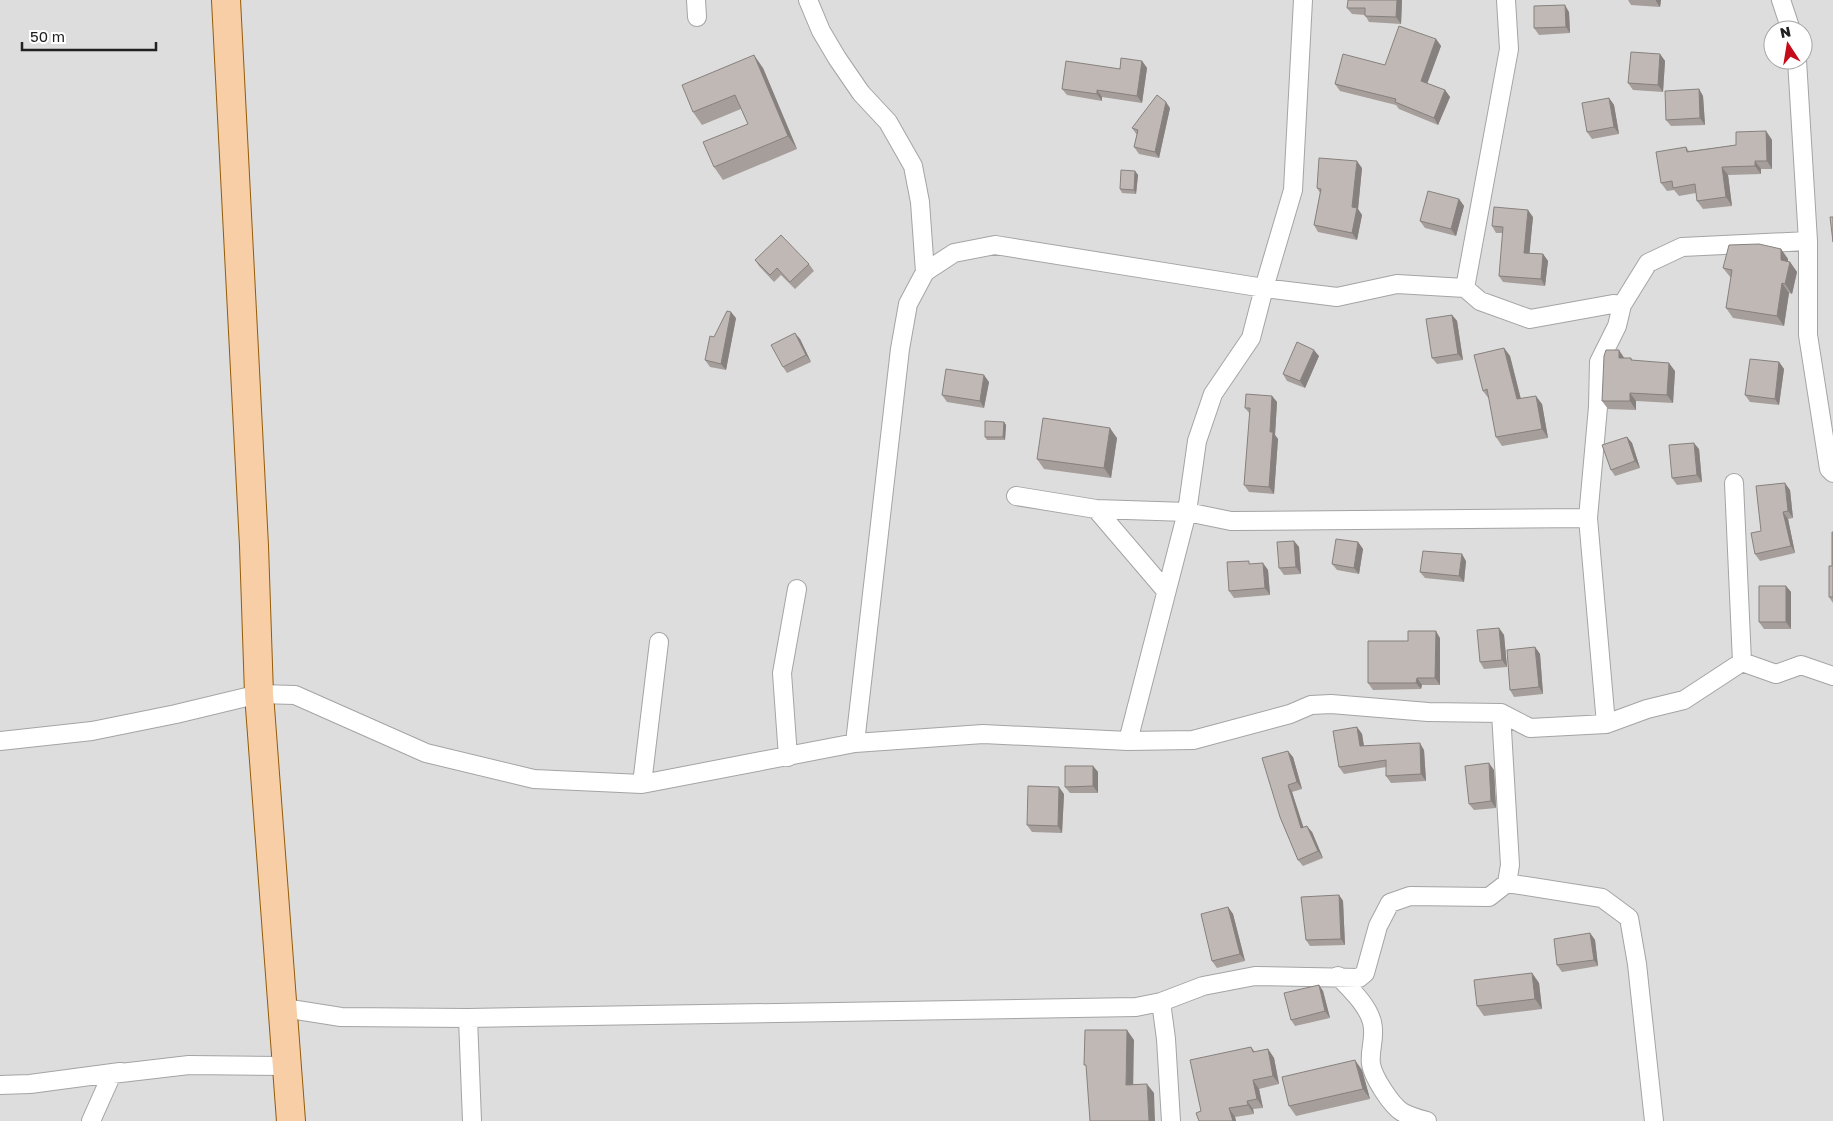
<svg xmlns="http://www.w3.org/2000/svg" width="1833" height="1121" viewBox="0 0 1833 1121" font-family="'Golos Text',sans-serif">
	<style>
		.residential { fill: #dedddd; fill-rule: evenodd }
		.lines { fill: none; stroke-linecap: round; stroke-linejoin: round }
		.street-casing { stroke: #a4a4a4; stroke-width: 20 }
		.primary-casing { stroke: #945b08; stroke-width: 30 }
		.street { stroke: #fff; stroke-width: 18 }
		.primary { stroke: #f7cea5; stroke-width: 28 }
		.wall { fill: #a59e9b }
		.shaded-wall { fill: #86817e }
		.building { fill: #c0b8b4; stroke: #86817e }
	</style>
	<rect width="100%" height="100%" fill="#f0ece7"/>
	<!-- residential -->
	<path class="residential" d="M0,0H1833V1121H0ZM1773,30H1803V60H1773Z"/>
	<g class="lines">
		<defs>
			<path id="street" d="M696,0L697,17
				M808,0L821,31L837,58L861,93L888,122L913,166L920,202L925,272
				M1781,0L1791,30
				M1797,60L1808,241V335L1829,469L1833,473
				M1465,288L1509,49L1506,0
				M1734,483L1742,662
				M1016,496L1096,509L1187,512L1231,521L1588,518
				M1096,509L1166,591
				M1606,724L1588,518L1598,407L1599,362L1617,326L1622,305L1648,263L1682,247L1808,241
				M0,741L92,731L176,714L259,694L295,695L426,753L534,779L642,784L855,743L983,734L1128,741L1193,740L1290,714L1311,705L1331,704L1428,712L1501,713L1530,728L1606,724L1647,709L1684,700L1742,662L1776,674L1801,665L1833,676
				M1128,741L1187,512L1197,441L1213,394L1251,338L1264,288L1293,190L1303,0
				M855,743L900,349L908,304L925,272L954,253L995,245L1264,288L1337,297L1397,284L1465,288L1480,301L1530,319L1613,304L1622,305
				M788,757L782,673L797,589
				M642,784L659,642
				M1507,883L1602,898L1629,918L1637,964L1654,1121
				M1338,976C1350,989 1367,1004 1372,1022C1376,1038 1369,1050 1371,1064C1373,1077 1391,1105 1402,1112C1409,1116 1419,1119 1427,1121
				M1161,1002L1166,1039L1171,1121
				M284,1008L341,1017L468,1018L1136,1007L1161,1002L1203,986L1255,976L1359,978L1365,973L1378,926L1390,903L1410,896L1489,897L1507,883L1510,865L1501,713
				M468,1018L472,1121
				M0,1085L30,1084L120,1072
				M91,1121L112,1074L189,1065L287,1066"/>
			<path id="primary" d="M226,0L254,546L259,694L291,1121"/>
		</defs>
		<!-- street casing -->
		<use href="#street" class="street-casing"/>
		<!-- primary casing -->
		<use href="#primary" class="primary-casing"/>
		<!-- street -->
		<use href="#street" class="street"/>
		<!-- primary -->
		<use href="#primary" class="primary"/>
	</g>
	<!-- wall -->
	<path class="wall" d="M1402,0L1401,24L1369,22L1365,15L1352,14L1347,8Z
		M1628,0H1661L1660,7L1631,5Z
		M1569,12L1570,33L1539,35L1534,28Z
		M1436,39L1441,46L1427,83L1445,90L1450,97L1438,125L1399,109L1396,105L1340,91L1335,84L1385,65Z
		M1660,54L1665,61L1663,92L1633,90L1628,83Z
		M1142,61L1147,68L1142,103L1102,97V101L1067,95L1062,89Z
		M763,68L797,149L723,180L714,167L748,124L741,109L702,125L693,112Z
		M1699,89L1703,96L1705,125L1671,126L1666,120Z
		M1609,98L1614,105L1619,134L1592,139L1587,132Z
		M1170,108L1159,158L1139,154L1134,147L1137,135L1132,128Z
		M1766,131L1772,140V169H1761V174L1728,175L1732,206L1703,209L1697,201L1696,193L1679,196L1674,190L1667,191L1661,183L1686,147L1689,151L1736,145Z
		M1362,168L1358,209L1362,215L1357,240L1318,232L1314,225L1320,193L1317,188Z
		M1135,171L1138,175L1136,194L1122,193L1120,189Z
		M1459,199L1464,206L1456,236L1425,228L1420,221Z
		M1533,217L1529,253L1543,254L1548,261L1545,286L1503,282L1499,276L1503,233H1496L1492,226Z
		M1781,249L1788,259V262H1790L1797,272L1792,294L1789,293L1784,326L1733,318L1726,308L1731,278L1723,268Z
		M755,260L809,264L814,271L795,289L781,275L774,282L759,266Z
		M1452,315L1457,321L1463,360L1437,364L1432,358Z
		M736,318L726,370L710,367L705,360L714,337Z
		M800,339L811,362L787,373L783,367Z
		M1504,348L1510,356L1521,399L1542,404L1548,438L1502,446L1496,437L1489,399L1483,391Z
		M1319,356L1305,388L1287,381L1283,374Z
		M1624,358H1631L1633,361L1675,371L1673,403L1636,401V410L1608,409L1602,401Z
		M1779,362L1784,369L1779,405L1750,402L1745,395Z
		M989,382L984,408L947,402L942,395Z
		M1272,396L1277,402L1275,435L1278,439L1274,494L1249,492L1244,485L1250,414L1245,408Z
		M1004,422L1006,425L1005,440H987L985,437Z
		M1627,437L1632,443L1640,468L1615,476L1611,470Z
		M1117,438L1111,478L1044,469L1037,459Z
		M1699,449L1702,482L1677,485L1672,478Z
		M1790,490L1793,518L1788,519L1795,553L1760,561L1755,554Z
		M1833,532V603L1829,597L1832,566Z
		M1294,541L1299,547L1301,574L1284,575L1279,568Z
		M1358,542L1363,549L1359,574L1337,570L1332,564Z
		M1466,561L1464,582L1425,578L1420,572Z
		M1251,564L1268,570L1270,595L1234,598L1229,591Z
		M1786,586L1791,592V629H1764L1759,622Z
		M1499,628L1504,635L1507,667L1484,669L1480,662Z
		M1440,638V685H1422L1421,689L1373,690L1368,683L1408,641Z
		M1535,647L1540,654L1543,694L1514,697L1510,690Z
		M1357,727L1362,734L1364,746L1424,750L1426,781L1391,783L1386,776V767L1344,774L1339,767Z
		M1293,757L1302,789L1292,792L1303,827L1312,832L1323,858L1303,866L1298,860L1280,817Z
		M1093,766L1098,772V793H1070L1065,787Z
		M1494,770L1496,808L1474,810L1469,804Z
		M1064,794L1062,833L1032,832L1027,825Z
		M1339,895L1343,901L1345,945L1310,946L1306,940Z
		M1228,907L1233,914L1245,961L1217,968L1212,961Z
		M1590,933L1595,940L1598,966L1562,972L1557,965Z
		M1532,973L1539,983L1542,1009L1484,1016L1477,1006Z
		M1319,985L1323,991L1330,1018L1295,1026L1291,1020Z
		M1251,1047L1255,1052L1268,1049L1274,1058L1279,1084L1259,1089L1263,1108L1253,1109L1254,1114L1235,1117L1236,1121H1199L1201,1111Z
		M1362,1070L1370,1099L1296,1116L1289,1106Z"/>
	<!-- shaded-wall -->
	<path class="shaded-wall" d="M1397,0H1402L1401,24L1396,17Z
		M1656,0H1661L1660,7L1656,1Z
		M1565,5L1569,12L1570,33L1566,27Z
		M1436,39L1441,46L1426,87L1421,81Z
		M1660,54L1665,61L1663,92L1658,85Z
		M754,55L763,68L797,149L788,136Z
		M1142,61L1147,68L1142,103L1137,96Z
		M1699,89L1703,96L1705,125L1700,118Z
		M1097,90L1102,97V101L1097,94Z
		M1445,90L1450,97L1438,125L1434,118Z
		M1609,98L1614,105L1619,134L1614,127Z
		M1166,102L1170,108L1159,158L1155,152Z
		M1766,131L1772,140V169L1767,161Z
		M1357,161L1362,168L1358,209L1362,215L1357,240L1352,233V207Z
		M1755,161L1761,169V174L1755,166Z
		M1722,167L1728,175L1732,206L1726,197Z
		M1135,171L1138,175L1136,194L1134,190Z
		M1459,199L1464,206L1456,236L1451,229Z
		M1528,210L1533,217L1529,259L1524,253Z
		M1781,249L1788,259V270L1781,260Z
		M1543,254L1548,261L1545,286L1541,279Z
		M1790,262L1797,272L1792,294L1785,284Z
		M1782,283L1789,293L1784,326L1777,316Z
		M731,312L736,318L726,370L721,364Z
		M1452,315L1457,321L1463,360L1458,354Z
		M795,333L800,339L811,362L806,355Z
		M1504,348L1510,356L1523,408L1517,399Z
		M1314,350L1319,356L1305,388L1300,381Z
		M1619,350L1625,359L1619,358Z
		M1779,362L1784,369L1779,405L1775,399Z
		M1669,363L1675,371L1673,403L1667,395Z
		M984,375L989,382L984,408L980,401Z
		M1630,393L1636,401V410L1630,401Z
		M1272,396L1277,402L1275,435L1278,439L1274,494L1269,487L1270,432Z
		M1536,396L1542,404L1548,438L1542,429Z
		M1004,422L1006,425L1005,440L1003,437Z
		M1110,428L1117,438L1111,478L1104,468Z
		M1627,437L1632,443L1640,468L1635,461Z
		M1694,443L1699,449L1702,482L1697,475Z
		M1785,483L1790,490L1793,518L1788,511Z
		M1783,512L1788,519L1795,553L1791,546Z
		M1294,541L1299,547L1301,574L1296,567Z
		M1358,542L1363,549L1359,574L1354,568Z
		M1462,554L1466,561L1464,582L1459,576Z
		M1263,563L1268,570L1270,595L1265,588Z
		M1786,586L1791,592V629L1786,622Z
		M1499,628L1504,635L1507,667L1502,660Z
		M1436,631L1440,638V685L1435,678Z
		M1535,647L1540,654L1543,694L1539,687Z
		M1417,678L1422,685L1421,689L1416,683Z
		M1357,727L1362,734L1365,753L1360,746Z
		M1420,743L1424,750L1426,781L1421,774Z
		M1288,751L1293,757L1302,789L1297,782Z
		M1489,763L1494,770L1496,808L1491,801Z
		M1093,766L1098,772V793L1093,786Z
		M1288,785L1292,792L1306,835L1301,828Z
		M1059,787L1064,794L1062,833L1058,826Z
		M1307,826L1312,832L1323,858L1318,851Z
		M1339,895L1343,901L1345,945L1341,939Z
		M1228,907L1233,914L1245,961L1240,954Z
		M1590,933L1595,940L1598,966L1594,960Z
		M1532,973L1539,983L1542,1009L1535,999Z
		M1319,985L1323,991L1330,1018L1325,1011Z
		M1127,1030L1134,1040L1133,1095L1126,1085Z
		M1268,1049L1274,1058L1279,1084L1273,1076Z
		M1355,1060L1362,1070L1370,1099L1363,1089Z
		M1253,1080L1259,1089L1263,1108L1257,1099Z
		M1147,1084L1154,1093L1155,1121H1149Z
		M1247,1101L1253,1109L1254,1114L1248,1105Z
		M1229,1108L1235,1117L1236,1121H1233Z"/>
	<!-- building -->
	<path class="building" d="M1348,0H1397L1396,17L1365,16V8H1347Z
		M1565,5L1566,27L1534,28V6Z
		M1399,26L1436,39L1421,81L1445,90L1434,118L1395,102L1396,99L1335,84L1343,54L1385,65Z
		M1631,52L1660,54L1658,85L1628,83Z
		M754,55L788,136L714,167L703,142L748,124L735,95L693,112L682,85Z
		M1121,58L1142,61L1137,96L1097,90V94L1062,89L1066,61L1120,69Z
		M1699,89L1700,118L1666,120L1665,91Z
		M1157,95L1166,102L1155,152L1134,147L1138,130L1132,128Z
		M1609,98L1614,127L1587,132L1582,103Z
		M1766,131L1767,161H1755V166L1722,167L1726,197L1697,201L1695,184L1673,188L1672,181L1661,183L1656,152L1686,147L1687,152L1736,145V132Z
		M1319,158L1357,161L1352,207L1357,208L1352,233L1314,225L1321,189L1317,188Z
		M1121,170L1135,171L1134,190L1120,189Z
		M1428,191L1459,199L1451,229L1420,221Z
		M1494,207L1528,210L1524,253L1543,254L1541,279L1499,276L1503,227L1492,226Z
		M1830,217H1833V242Z
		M781,235L809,264L790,282L777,268L770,275L755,260Z
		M1759,244L1781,249V260L1790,262L1785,284L1782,283L1777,316L1726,308L1732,270L1723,268L1729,245Z
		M727,311L731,312L721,364L705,360L710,336L714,337Z
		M1452,315L1458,354L1432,358L1426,319Z
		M795,333L806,355L783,367L771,345Z
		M1297,342L1314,350L1300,381L1283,374Z
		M1504,348L1517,399L1536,396L1542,429L1496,437L1487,389L1483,391L1474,355Z
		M1606,350H1619V358H1631V360L1669,363L1667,395L1630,393V401H1602L1604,356Z
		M1750,359L1779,362L1775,399L1745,395Z
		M946,369L984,375L980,401L942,395Z
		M1246,394L1272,396L1270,432H1273L1269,487L1244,485L1250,408H1245Z
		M1043,418L1110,428L1104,468L1037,459Z
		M985,421L1004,422L1003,437H985Z
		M1627,437L1635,461L1611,470L1602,445Z
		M1694,443L1697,475L1672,478L1669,445Z
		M1785,483L1788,511L1783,512L1791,546L1755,554L1751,533L1761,531L1756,486Z
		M1832,532H1833V597H1829V566H1832Z
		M1336,539L1358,542L1354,568L1332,564Z
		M1294,541L1296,567L1279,568L1277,542Z
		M1423,551L1462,554L1459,576L1420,572Z
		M1249,561V564L1263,563L1265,588L1229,591L1227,562Z
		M1759,586H1786V622H1759Z
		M1499,628L1502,660L1480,662L1477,630Z
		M1408,631H1436L1435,678H1417L1416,683H1368V641H1408Z
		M1535,647L1539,687L1510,690L1507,650Z
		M1357,727L1360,746L1420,743L1421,774L1386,776V760L1339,767L1333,731Z
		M1288,751L1297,782L1288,785L1301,828L1307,826L1318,851L1298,860L1280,817L1262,758Z
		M1489,763L1491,801L1469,804L1465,766Z
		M1065,766H1093V786L1065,787Z
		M1028,786L1059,787L1058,826L1027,825Z
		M1339,895L1341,939L1306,940L1301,897Z
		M1228,907L1240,954L1212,961L1201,914Z
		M1590,933L1594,960L1557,965L1554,939Z
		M1532,973L1535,999L1477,1006L1474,980Z
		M1319,985L1325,1011L1291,1020L1284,993Z
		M1085,1030H1127L1126,1085L1147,1084L1149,1121H1090L1086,1065H1084Z
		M1251,1047L1253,1052L1268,1049L1273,1076L1253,1080L1257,1099L1247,1101L1248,1105L1229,1108L1233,1121H1199L1196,1113L1201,1111L1190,1060Z
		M1355,1060L1363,1089L1289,1106L1282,1077Z"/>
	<!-- north arrow -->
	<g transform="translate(1788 45) rotate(348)"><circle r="24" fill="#ffffff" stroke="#a6a6a6"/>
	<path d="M0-4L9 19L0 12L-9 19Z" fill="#c50b19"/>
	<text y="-8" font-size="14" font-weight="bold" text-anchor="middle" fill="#202020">N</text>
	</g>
	<!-- scale -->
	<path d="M22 42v8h134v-8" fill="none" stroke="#202020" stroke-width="2.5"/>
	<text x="30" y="42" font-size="15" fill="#202020" stroke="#ffffff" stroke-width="4" paint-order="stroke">50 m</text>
</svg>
